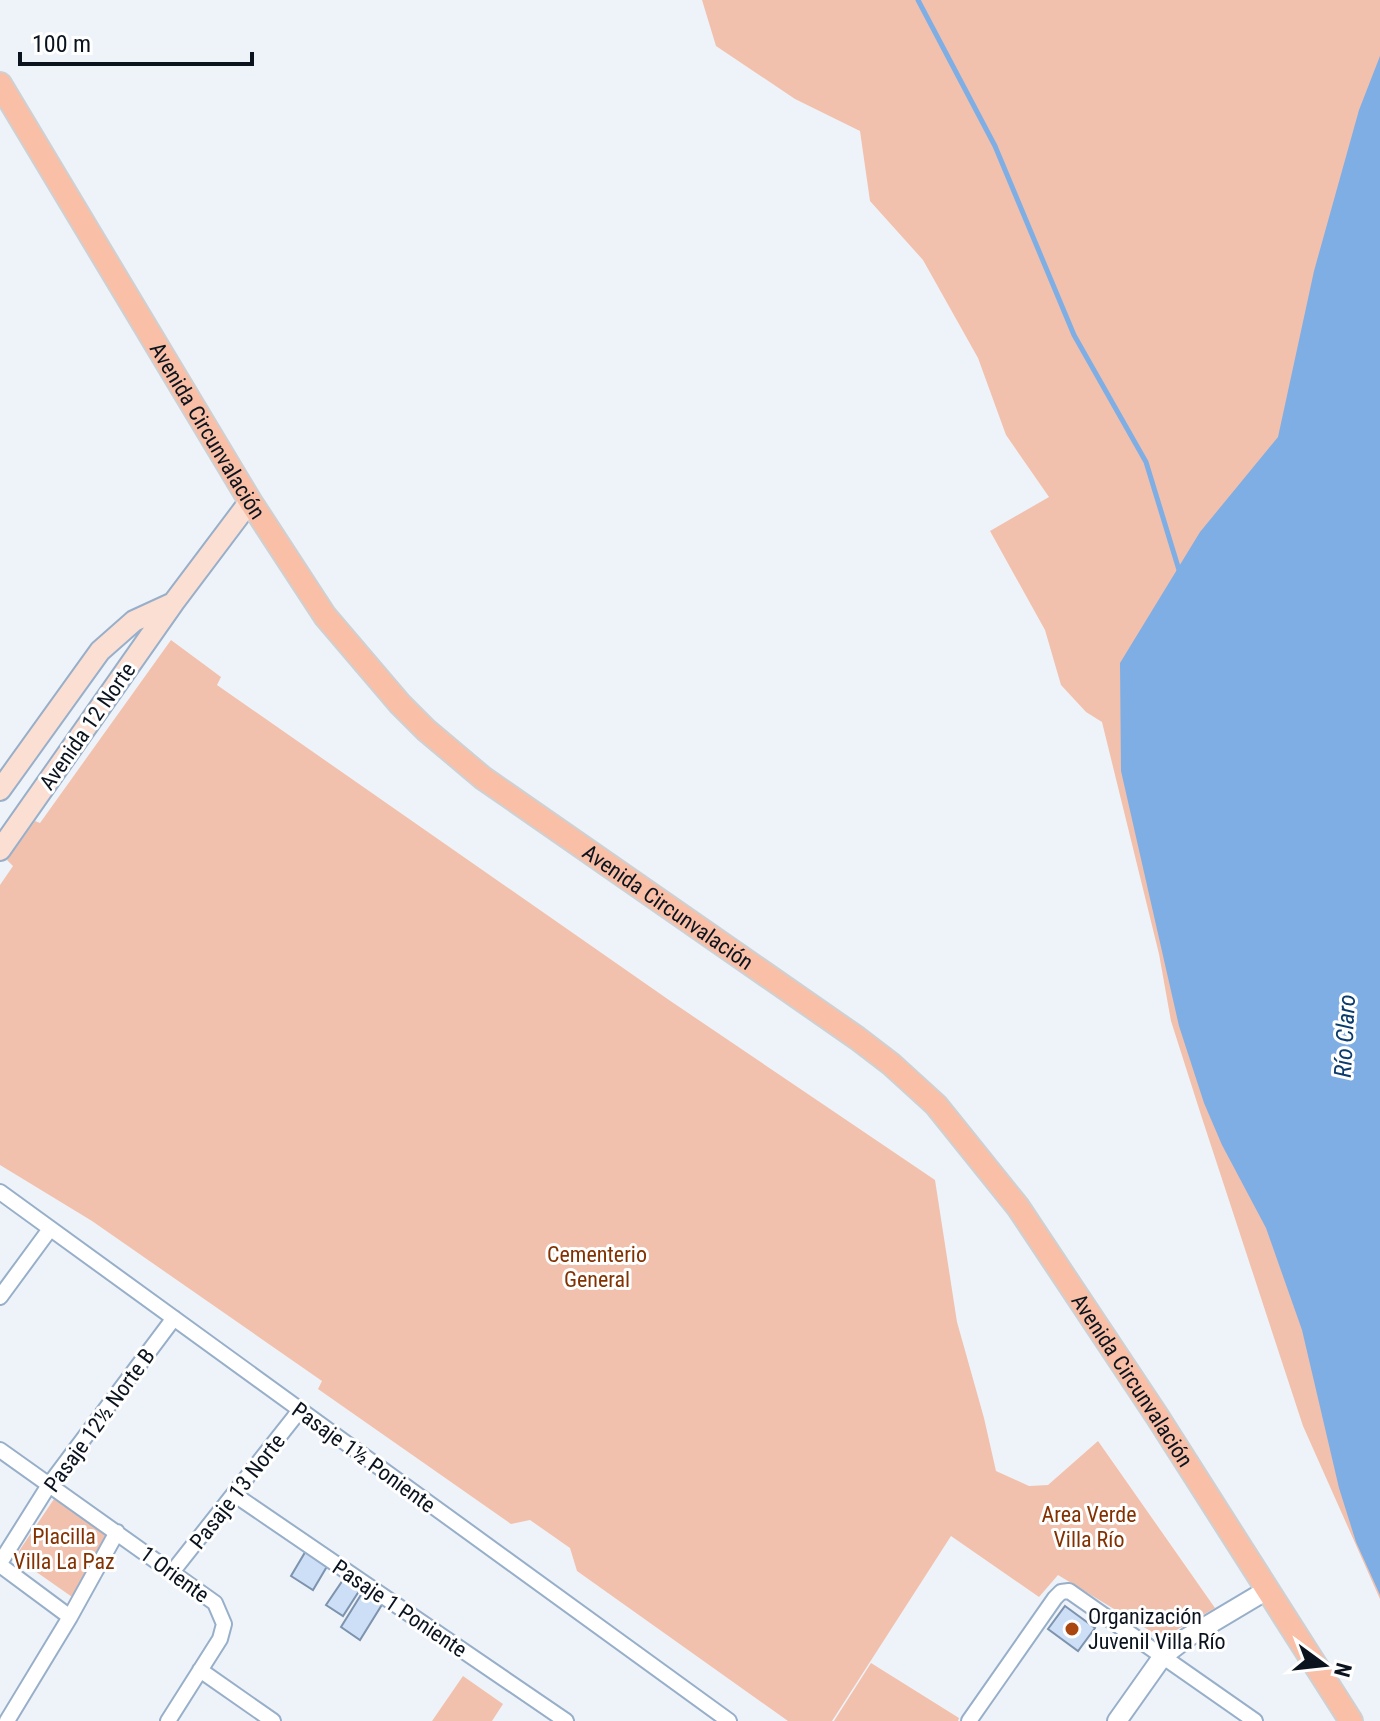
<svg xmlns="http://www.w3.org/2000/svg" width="1380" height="1721" viewBox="0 0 1380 1721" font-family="'Roboto Condensed',sans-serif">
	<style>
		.green { fill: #f1c1ad }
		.water { fill: #7faee5 }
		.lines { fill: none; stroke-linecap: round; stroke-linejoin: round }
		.stream { stroke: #7faee5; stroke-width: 5 }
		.building { fill: #ccdff6; stroke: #7d93ae; stroke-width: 2 }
		.minor-casing { stroke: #98afca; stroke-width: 18 }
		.tertiary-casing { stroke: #98afca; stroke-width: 22 }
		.secondary-casing { stroke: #98afca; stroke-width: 24 }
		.primary-casing { stroke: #ced0d2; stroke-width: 26 }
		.minor { stroke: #fff; stroke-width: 14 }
		.tertiary { stroke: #fff; stroke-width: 18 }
		.secondary { stroke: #fcdfd3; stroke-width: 20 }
		.primary { stroke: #f9bfa7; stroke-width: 22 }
		.poi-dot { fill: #aa4711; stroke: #fff; stroke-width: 3 }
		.labels { text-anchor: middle; stroke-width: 6; stroke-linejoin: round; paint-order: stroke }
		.street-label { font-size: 22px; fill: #0b141e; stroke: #fff }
		.park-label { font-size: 22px; fill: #833100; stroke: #fff }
		.poi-label { font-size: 22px; fill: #0b141e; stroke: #fff; text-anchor: start }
		.water-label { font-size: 24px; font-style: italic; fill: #093b6d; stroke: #fff }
	</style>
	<rect width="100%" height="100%" fill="#eef3f9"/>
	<!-- green -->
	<path class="green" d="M702,0H1380V1599L1303,1426L1201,1115L1171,1021L1159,954L1102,722L1086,712L1061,685L1045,630L990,531L1049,497L1006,435L978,358L923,260L870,201L860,131L795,99L716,46Z
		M171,640L221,677L217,685L669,1000L935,1180L957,1322L984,1418L996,1471L1029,1486L1048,1485L1098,1441L1215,1608L1166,1636L1152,1632L1058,1575L1039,1597L951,1536L832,1721H788L577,1571L570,1548L530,1520L511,1524L318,1389L322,1381L92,1221L0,1165V885L13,866L7,860L35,821L40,823Z
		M54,1499L114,1539L75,1599L15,1557Z
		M871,1663L959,1718L958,1721H834Z
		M463,1676L503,1704L492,1721H432Z"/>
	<!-- water -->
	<path class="water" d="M1380,56V1595L1356,1542L1339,1488L1302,1330L1266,1228L1222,1145L1204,1103L1179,1026L1121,771L1120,663L1200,532L1278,437L1314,271L1359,110Z"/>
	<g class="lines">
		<!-- stream -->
		<path class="stream" d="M918,0L995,146L1074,335L1146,462L1179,570"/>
	</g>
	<!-- building -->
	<path class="building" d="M307,1549L329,1563L313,1590L291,1576Z
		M345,1577L361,1588L343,1616L326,1605Z
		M364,1590L383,1603L360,1640L341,1627Z
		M1065,1606L1095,1628L1078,1651L1048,1629Z"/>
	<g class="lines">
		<defs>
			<path id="minor" d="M0,1192L729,1721
				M0,1297L50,1229
				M0,1450L215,1603L224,1624L220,1639L168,1721
				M235,1495L566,1721
				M0,1563L49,1485L174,1318
				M0,1565L70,1617
				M173,1571L300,1410
				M200,1670L273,1721
				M7,1721L70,1617L117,1532
				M969,1721L1055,1598L1061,1592L1069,1591L1255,1721"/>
			<path id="tertiary" d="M1117,1721L1163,1656L1188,1637L1267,1590"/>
			<path id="secondary" d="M0,790L100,651L134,621L171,604
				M0,850L174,602L250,501"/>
			<g id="primary">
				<path id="s1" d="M0,84L250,501L325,616L400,704L426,730L483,778L857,1038L891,1064L936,1105L1018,1207L1157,1416L1351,1721"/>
			</g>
		</defs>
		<!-- minor casing -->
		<use href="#minor" class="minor-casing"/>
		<!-- tertiary casing -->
		<use href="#tertiary" class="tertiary-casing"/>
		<!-- secondary casing -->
		<use href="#secondary" class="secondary-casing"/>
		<!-- primary casing -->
		<use href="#primary" class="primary-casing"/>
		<!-- minor -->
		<use href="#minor" class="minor"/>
		<!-- tertiary -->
		<use href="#tertiary" class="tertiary"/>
		<!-- secondary -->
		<use href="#secondary" class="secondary"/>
		<!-- primary -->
		<use href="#primary" class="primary"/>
	</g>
	<!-- markers -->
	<circle class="poi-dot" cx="1072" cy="1629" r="8"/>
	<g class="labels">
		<!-- street labels -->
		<g class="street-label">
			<text dy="8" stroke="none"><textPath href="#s1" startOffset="404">Avenida Circunvalación</textPath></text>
			<text transform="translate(87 726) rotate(-55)" y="8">Avenida 12 Norte</text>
			<text dy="8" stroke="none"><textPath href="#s1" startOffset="1076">Avenida Circunvalación</textPath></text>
			<text dy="8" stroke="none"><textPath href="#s1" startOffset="1748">Avenida Circunvalación</textPath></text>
			<text transform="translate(99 1420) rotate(-54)" y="8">Pasaje 12½ Norte B</text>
			<text transform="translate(364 1457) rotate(36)" y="8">Pasaje 1½ Poniente</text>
			<text transform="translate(237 1491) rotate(-52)" y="8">Pasaje 13 Norte</text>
			<text transform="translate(175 1574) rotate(36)" y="8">1 Oriente</text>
			<text transform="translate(400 1608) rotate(34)" y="8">Pasaje 1 Poniente</text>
		</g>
		<!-- park labels -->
		<g class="park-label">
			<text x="597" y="1262">Cementerio<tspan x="597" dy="25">General</tspan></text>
			<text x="1089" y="1522">Area Verde<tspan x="1089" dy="25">Villa Río</tspan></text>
			<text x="64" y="1544">Placilla<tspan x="64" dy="25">Villa La Paz</tspan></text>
		</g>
		<!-- poi labels -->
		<g class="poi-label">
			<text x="1088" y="1624">Organización<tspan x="1088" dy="25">Juvenil Villa Río</tspan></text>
		</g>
		<!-- water labels -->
		<g class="water-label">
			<text transform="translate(1345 1036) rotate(-87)" y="8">Río Claro</text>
		</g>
	</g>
	<!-- north arrow -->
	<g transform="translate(1324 1665) rotate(105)" stroke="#ffffff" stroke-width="6" paint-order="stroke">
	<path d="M0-6L14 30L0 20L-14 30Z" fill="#0b141e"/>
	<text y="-12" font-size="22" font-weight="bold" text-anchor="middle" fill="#0b141e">N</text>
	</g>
	<!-- scale -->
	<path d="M20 52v12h232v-12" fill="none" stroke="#0b141e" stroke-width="4"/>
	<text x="32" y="52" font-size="24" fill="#0b141e" stroke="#ffffff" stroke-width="6" paint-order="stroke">100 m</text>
</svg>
